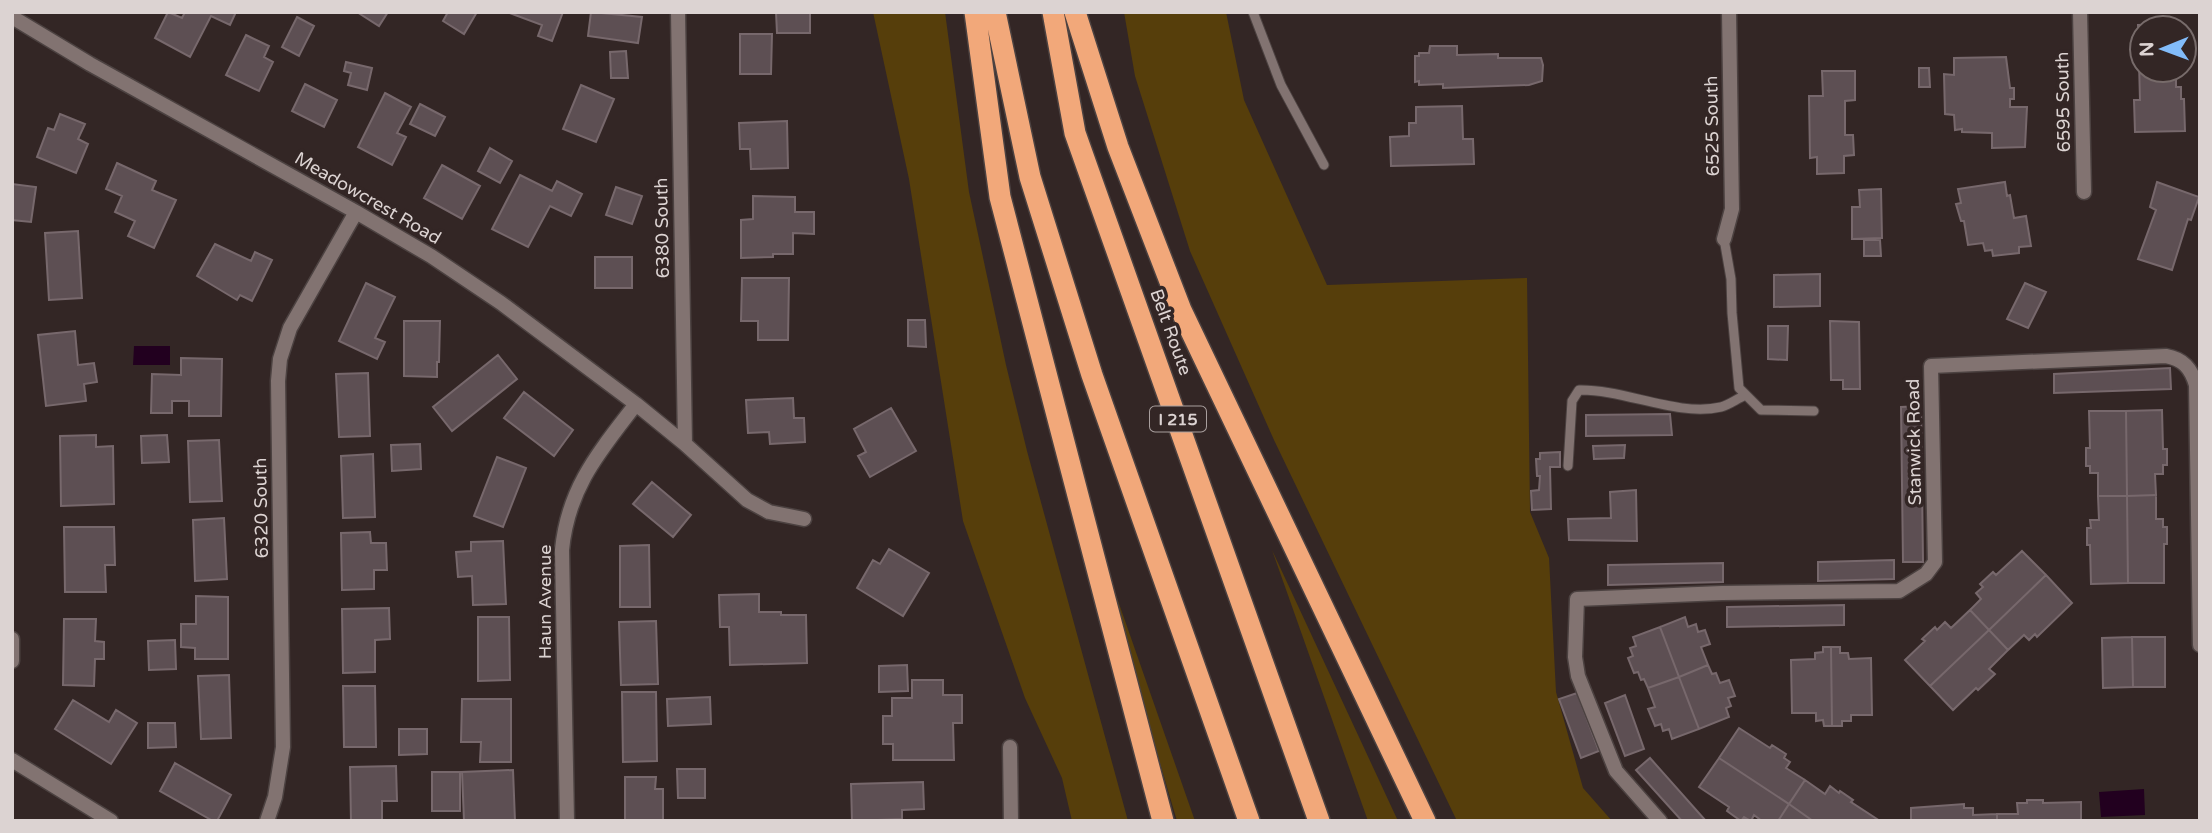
<svg xmlns="http://www.w3.org/2000/svg" width="2212" height="833" viewBox="0 0 2212 833" font-family="'Varela Round',sans-serif">
	<style>
		.green { fill: #563e0b }
		.water { fill: #22001f }
		.building { fill: #5d4f53; stroke: #77686c; stroke-width: 2 }
		.lines { fill: none; stroke-linecap: round; stroke-linejoin: round }
		.lane-casing { stroke: #4c4241; stroke-width: 11 }
		.street-casing { stroke: #4c4241; stroke-width: 17 }
		.highway-casing { stroke: #4c4241; stroke-width: 24 }
		.lane { stroke: #827371; stroke-width: 9 }
		.street { stroke: #827371; stroke-width: 14 }
		.highway { stroke: #f2a87a; stroke-width: 21 }
		.labels { text-anchor: middle; stroke-width: 7; stroke-linejoin: round; paint-order: stroke }
		.shield { fill: #332625; stroke: #a99f9e; stroke-width: 2 }
		.shield-label { font-size: 16px; font-weight: bold; fill: #dcd3d2 }
		.street-label { font-size: 18px; fill: #dcd3d2; stroke: #332625 }
	</style>
	<rect width="100%" height="100%" fill="#332625"/>
	<!-- green -->
	<path class="green" d="M873,12H945L969,192L1006,365L1027,451L1128,821H1072L1062,778L1025,698L963,521L909,179Z
		M1124,12H1226L1244,100L1327,285L1527,278L1530,512L1549,558L1556,692L1583,788L1612,821H1457L1274,440L1190,251L1135,76Z
		M1272,550L1398,821H1368Z
		M1109,575L1195,821H1177L1105,576Z"/>
	<!-- water -->
	<path class="water" d="M134,346H170V365H133Z
		M2144,789L2145,815L2101,817L2099,792Z"/>
	<!-- building -->
	<path class="building" d="M168,12L182,18L185,12H236L230,25L211,16L190,57L155,38Z
		M357,12H388L379,26Z
		M448,12H477L464,34L443,21Z
		M507,12H563L552,41L538,36L542,25Z
		M591,12L642,17L638,43L588,36Z
		M776,12H810V33H777Z
		M297,17L314,26L299,56L282,47Z
		M2179,24V28H2142V70H2180V73L2176,74V87H2181V99H2184L2185,131L2135,132L2134,100H2140L2138,25Z
		M740,34H772L771,74H740Z
		M246,35L269,46L264,57L273,62L259,91L226,75Z
		M1430,46H1457V55L1498,54V58H1541L1543,65L1542,81L1529,85L1443,88V84L1419,85V81L1415,82V56H1419V53H1429Z
		M626,51L628,78H611L610,52Z
		M2006,57L2010,88H2014V99H2010V107H2027L2025,147L1992,148V133L1962,132V129L1955,130L1954,115L1945,114L1944,74L1954,75V58Z
		M346,62L372,68L367,90L348,85L351,73L344,71Z
		M1919,68H1929L1930,87H1919Z
		M1822,71H1855V100L1845,101V135H1853L1854,155L1844,156V173L1817,174V157L1810,158L1809,96H1823Z
		M305,84L337,100L324,127L292,111Z
		M581,85L614,99L596,142L563,129Z
		M385,93L411,107L397,133L406,137L392,165L358,147Z
		M420,104L445,117L435,136L410,124Z
		M1462,106L1463,139H1473L1474,164L1391,166L1390,137L1409,136V123H1416V107Z
		M60,114L85,124L78,139L88,144L76,173L37,157L48,128L54,130Z
		M787,121L788,168L751,169L750,149H740L739,123Z
		M490,148L512,161L500,183L478,171Z
		M117,163L156,181L152,190L176,200L154,248L128,236L135,221L115,212L122,196L106,189Z
		M442,165L480,186L462,219L424,198Z
		M520,175L552,191L557,181L582,194L571,216L550,206L528,247L492,229Z
		M2005,182L2007,196L2010,195L2014,218L2026,216L2031,246L2019,247V253L1993,256L1992,250L1985,251L1983,243L1968,245L1964,221H1961L1956,204L1961,203L1958,189Z
		M2157,182L2199,197L2191,220L2188,219L2172,270L2138,259L2156,210L2150,207Z
		M12,184L36,187L31,222L12,220Z
		M616,187L642,196L632,224L606,215Z
		M1881,189L1882,238L1852,239V207H1860L1859,190Z
		M753,196L795,197V212H814V234L793,233V254H773V257L741,258V220L753,219Z
		M78,231L82,298L49,300L45,233Z
		M1864,240H1880L1881,256H1864Z
		M215,244L251,261L255,252L272,260L252,301L240,295L237,300L197,276Z
		M595,257H632V288H595Z
		M1820,274V306L1774,307V275Z
		M742,278H789L788,340H758V321H741Z
		M366,283L395,297L375,338L385,342L377,359L339,341Z
		M2025,283L2046,292L2028,328L2007,319Z
		M908,320H925L926,347L908,346Z
		M404,321H440L439,362H437V377L404,376Z
		M1830,321L1859,322L1860,389H1843V380H1831Z
		M1768,326H1788L1787,360L1768,359Z
		M75,331L78,365L94,363L97,382L84,384L86,401L46,406L38,335Z
		M498,355L517,379L452,431L433,407Z
		M181,358L222,359L221,416H189V401H172V413H151L152,374L181,375Z
		M2170,368L2171,389L2054,393V374Z
		M368,373L370,436L339,437L336,374Z
		M524,392L573,430L554,456L504,418Z
		M793,398L794,418H804L805,442L770,444L769,432L748,433L746,400Z
		M1921,406L1923,562H1903L1901,407Z
		M891,408L916,451L870,477L858,456L866,452L854,429Z
		M2162,410L2163,449H2167V465H2163V474H2155L2156,495L2127,496L2126,411Z
		M2089,411H2126L2127,496H2098V473H2090V466H2086V448H2090Z
		M1670,414L1672,435L1586,436V415Z
		M96,435V447L113,446L114,504L61,506L60,436Z
		M167,435L169,462L142,463L141,436Z
		M219,440L222,501L190,502L188,441Z
		M420,444L421,469L392,471L391,445Z
		M1625,445L1624,458L1594,459L1593,446Z
		M1560,452V467H1550L1551,509L1532,510L1531,491L1539,490L1540,476H1537L1536,459H1540V453Z
		M373,454L375,517L343,518L341,456Z
		M497,457L526,468L503,527L474,516Z
		M652,482L691,515L673,537L633,504Z
		M1636,490L1637,541L1569,540L1568,519L1611,518L1610,492Z
		M2156,495V519H2163V527H2167V544H2164V583H2128L2127,496Z
		M2098,496H2127L2128,583L2091,584L2090,545H2087V528H2091L2090,520H2099Z
		M224,518L227,579L195,581L193,520Z
		M64,527H114L115,565H105L106,592H65Z
		M370,532L371,543H386L387,570H374V589L342,590L341,533Z
		M503,541L506,604L473,605L472,576L458,577L456,552L471,551V542Z
		M649,545L650,607H620V546Z
		M889,549L929,573L903,616L857,588L873,560L880,564Z
		M2022,551L2046,575L1989,630L1970,610L1981,599L1976,593L1983,587L1980,584L1993,572L1996,575Z
		M1894,560V579L1818,581V562Z
		M1723,563V582L1608,585V565Z
		M2046,575L2072,603L2037,637L2035,634L2029,640L2024,635L2008,650L1989,630Z
		M759,594V612H781V615H806L807,663L730,665L729,627H720L719,595Z
		M196,596L228,597V659H195V648L181,647V624H196Z
		M1844,605V625L1727,627V607Z
		M389,608L390,639L375,640V672L343,673L342,609Z
		M1970,610L1989,630L1930,686L1905,660L1925,641L1922,639L1935,627L1937,630L1945,622L1951,628Z
		M478,617H509L510,680L478,681Z
		M1685,617L1688,627L1696,624L1698,632L1705,630L1710,644L1701,647L1708,665L1679,677L1660,627Z
		M64,619H96L95,641L104,642V659H95L94,686L63,685Z
		M656,621L658,684L621,685L619,622Z
		M1660,627L1679,677L1648,688L1644,679L1641,680L1638,672L1634,673L1628,658L1633,656L1630,648L1636,646L1633,637Z
		M1989,630L2008,650L1989,669L1995,674L1978,690L1976,688L1953,710L1930,686Z
		M2132,637L2133,687L2103,688L2102,638Z
		M2132,637H2165V687H2133Z
		M175,640L176,669L149,670L148,641Z
		M1823,647H1831L1832,726H1824L1823,720L1816,721V713H1792L1791,660L1815,659V653L1823,652Z
		M1831,647H1840V653H1848L1849,659L1871,658L1872,715H1851V721H1842V726H1832Z
		M907,665L908,691L879,692V666Z
		M1708,665L1712,674L1716,673L1720,683L1729,680L1735,696L1728,698L1731,706L1726,708L1729,717L1699,729L1679,677Z
		M229,675L231,738L201,739L198,676Z
		M1679,677L1699,729L1672,739L1669,729L1663,731L1661,724L1655,726L1648,709L1655,707L1648,688Z
		M912,680H943V695H962V723H953L954,760H893V744H883V716H892V698H912Z
		M343,686H375L376,747H344Z
		M622,692H656L657,761L623,762Z
		M1577,693L1599,751L1581,758L1559,699Z
		M1625,695L1644,749L1625,756L1605,703Z
		M710,697L711,724L668,726L667,699Z
		M462,699H511V762H480L481,742H461Z
		M73,700L109,722L116,710L137,723L111,764L55,729Z
		M148,723H175L176,747L148,748Z
		M1739,728L1770,748L1772,745L1786,754L1784,758L1790,762L1786,768L1805,780L1789,804L1719,758Z
		M399,729H427V754L399,755Z
		M1650,758L1706,821H1682L1636,770Z
		M1719,758L1789,804L1778,821H1762L1754,815L1751,821L1744,817L1741,821L1727,811L1729,807L1699,787Z
		M175,763L231,795L217,821H213L160,791Z
		M396,766L397,801H382V821H351L350,767Z
		M677,769H705V798H678Z
		M513,770L515,821H464L462,772Z
		M432,772H460V811H432Z
		M625,777H656L655,789H663V821H625Z
		M1805,780L1825,794L1830,786L1839,793L1840,791L1853,800L1851,802L1880,821H1813L1789,804Z
		M923,782L924,809L902,810V819L852,821L851,784Z
		M2027,800H2043V803L2081,802V821H1997V814H2018L2017,803H2027Z
		M1789,804L1813,821H1778Z
		M1964,804V808H1973V815L1997,814V821H1911V808Z"/>
	<g class="lines">
		<defs>
			<path id="lane" d="M1253,12L1281,85L1324,165
				M1724,239L1731,279L1732,313L1739,388L1761,410L1814,411
				M1568,466L1572,401L1579,390C1624,389 1677,417 1721,407C1729,405 1738,398 1746,395"/>
			<path id="street" d="M678,12L685,444
				M2080,12L2084,192
				M12,17L90,64L356,212L431,256L501,303L636,404L685,444L747,500L769,512L804,519
				M1724,239L1732,209L1729,12
				M12,639V661
				M1010,747L1011,821
				M12,760L111,821
				M267,821L275,797L283,747L278,381L280,359L290,328L356,212
				M567,821L562,550C568,487 600,451 636,404
				M1660,821L1616,771L1578,676L1575,657L1577,599L1722,593L1899,591L1926,574L1935,562L1931,366L2166,356C2183,359 2191,368 2196,385L2200,645"/>
			<path id="highway" d="M975,12L1000,197L1163,821
				M995,12L1030,177L1092,375L1249,821
				M1053,12L1075,133L1319,821
				M1075,12L1118,147L1181,310L1425,821"/>
		</defs>
		<!-- lane casing -->
		<use href="#lane" class="lane-casing"/>
		<!-- street casing -->
		<use href="#street" class="street-casing"/>
		<!-- highway casing -->
		<use href="#highway" class="highway-casing"/>
		<!-- lane -->
		<use href="#lane" class="lane"/>
		<!-- street -->
		<use href="#street" class="street"/>
		<!-- highway -->
		<use href="#highway" class="highway"/>
	</g>
	<g class="labels">
		<!-- shield labels -->
		<rect class="shield" x="1150" y="406.5" width="56" height="25" rx="5"/>
		<g class="shield-label">
			<text x="1178" y="425">I 215</text>
		</g>
		<!-- street labels -->
		<g class="street-label">
			<text transform="translate(2063 102) rotate(-91)" y="6">6595 South</text>
			<text transform="translate(1712 126) rotate(-91)" y="6">6525 South</text>
			<text transform="translate(368 198) rotate(30)" y="6">Meadowcrest Road</text>
			<text transform="translate(662 228) rotate(-91)" y="6">6380 South</text>
			<text transform="translate(1171 332) rotate(70)" y="6">Belt Route</text>
			<text transform="translate(1914 442) rotate(-91)" y="6">Stanwick Road</text>
			<text transform="translate(261 508) rotate(-91)" y="6">6320 South</text>
			<text transform="translate(545 602) rotate(-90)" y="6">Haun Avenue</text>
		</g>
	</g>
	<!-- border -->
	<rect width="2212" height="833" fill="none" stroke="#dcd3d2" stroke-width="28"/>
	<!-- north arrow -->
	<g transform="translate(2163 49) rotate(269)"><circle r="33" fill="#332625" stroke="#776b6a" stroke-width="2"/>
	<path d="M0-5L12 26L0 18L-12 26Z" fill="#82bcfa"/>
	<text y="-10" font-size="19" font-weight="bold" text-anchor="middle" fill="#dcd3d2">N</text>
	</g>
</svg>
